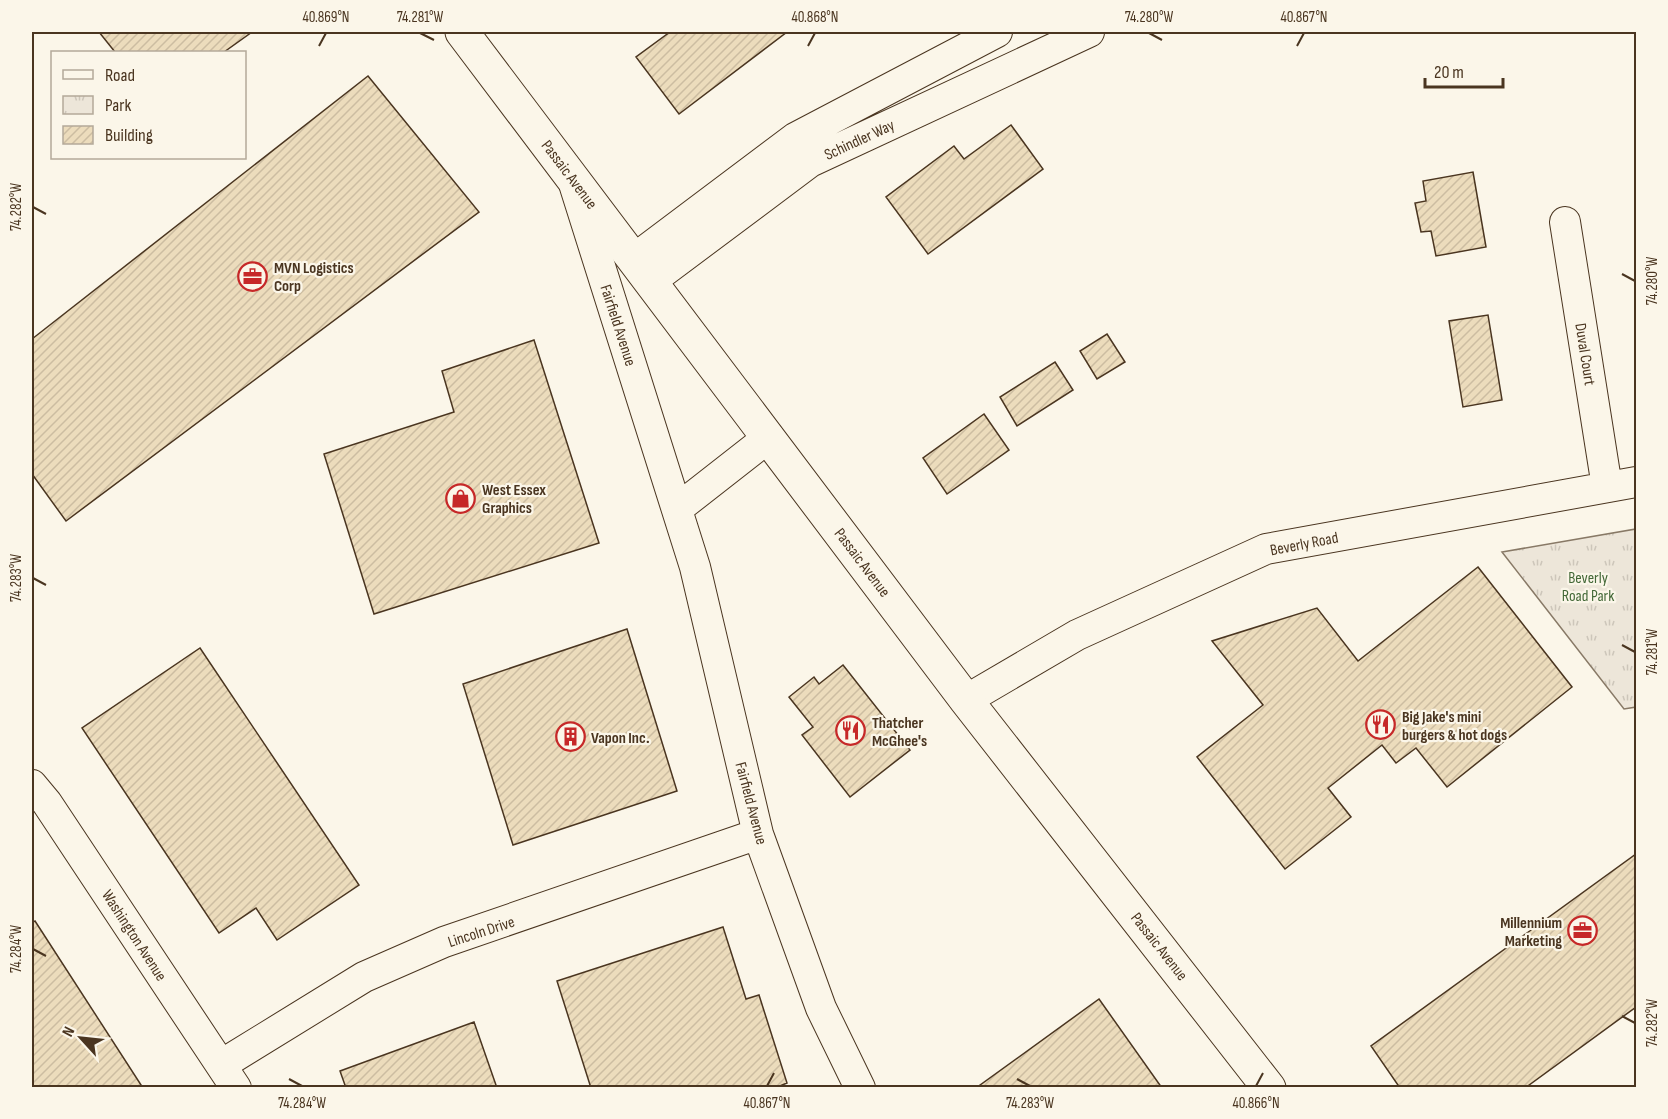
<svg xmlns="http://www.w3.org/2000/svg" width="1668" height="1119" viewBox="0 0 1668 1119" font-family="'Sofia Sans Condensed',sans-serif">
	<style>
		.park { fill: url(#park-tufts); stroke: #887966; stroke-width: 1.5 }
		.building { fill: url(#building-hatch); stroke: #4a3520; stroke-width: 1.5 }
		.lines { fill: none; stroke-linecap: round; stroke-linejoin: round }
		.minor-casing { stroke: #4a3520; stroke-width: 32 }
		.major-casing { stroke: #4a3520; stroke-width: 35 }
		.minor { stroke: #fbf6e9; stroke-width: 30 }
		.major { stroke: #fbf6e9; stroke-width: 33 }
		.ticks { fill: none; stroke: #4a3520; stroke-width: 2 }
		.labels { text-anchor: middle; stroke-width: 4.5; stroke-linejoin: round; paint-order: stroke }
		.street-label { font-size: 16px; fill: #4a3520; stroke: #fbf6e9 }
		.poi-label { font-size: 16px; font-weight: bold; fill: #4a3520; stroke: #fbf6e9; text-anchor: start }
		.park-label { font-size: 16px; fill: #436837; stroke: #fbf6e9 }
		.neatline { fill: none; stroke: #4a3520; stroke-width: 2 }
		.ticks-label { font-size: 15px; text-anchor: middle; fill: #4a3520 }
	</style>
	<defs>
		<pattern id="park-tufts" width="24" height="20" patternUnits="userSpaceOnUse" patternTransform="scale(1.5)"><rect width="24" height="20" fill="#ede6d9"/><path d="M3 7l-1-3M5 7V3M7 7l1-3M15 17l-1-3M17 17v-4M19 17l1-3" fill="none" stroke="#cdc6ba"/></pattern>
		<pattern id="building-hatch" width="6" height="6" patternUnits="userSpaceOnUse" patternTransform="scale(1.5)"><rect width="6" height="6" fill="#ecdcbc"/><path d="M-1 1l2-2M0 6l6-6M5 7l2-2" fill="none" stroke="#ccbda1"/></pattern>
	</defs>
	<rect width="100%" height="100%" fill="#fbf6e9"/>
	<!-- park -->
	<path class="park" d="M1636,529V707L1624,709L1502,552Z"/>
	<!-- building -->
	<path class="building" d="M99,32H252L224,52H115Z
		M670,32H787L679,114L636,57Z
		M368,76L479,212L66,521L32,474V339Z
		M1011,125L1043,169L928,254L886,197L954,146L964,159Z
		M1473,172L1486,247L1436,256L1431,231L1421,232L1415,203L1426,201L1423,181Z
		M1488,315L1502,400L1463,407L1449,321Z
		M1107,334L1125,362L1097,379L1080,351Z
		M534,340L599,543L374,614L324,454L454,412L442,371Z
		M1055,362L1073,390L1017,426L1000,397Z
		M984,414L1009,450L947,494L923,458Z
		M1478,567L1572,687L1447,787L1416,748L1396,763L1382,745L1328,788L1351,817L1285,869L1197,757L1263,705L1212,641L1317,608L1358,661Z
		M627,629L677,791L513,845L463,684Z
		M200,648L359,885L277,940L256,908L219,933L82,728Z
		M843,665L910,750L850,797L802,735L813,727L789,697L814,677L819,684Z
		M1636,854V1007L1525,1088H1400L1371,1046Z
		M35,921L143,1088H32V923Z
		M723,927L746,999L759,995L787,1083L775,1088H591L557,981Z
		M1099,999L1162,1088H976Z
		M474,1022L497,1088H346L340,1071Z"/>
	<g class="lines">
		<defs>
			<path id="minor" d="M575,187L695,567L758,834L821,1008L860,1088
				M1565,222L1607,487
				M634,259L795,138L997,32
				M651,281L810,162L1089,32
				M677,509L769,437
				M966,700L1077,635L1266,549L1636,482
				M32,785L47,803L236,1088
				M221,1065L364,977L444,942L758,834"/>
			<path id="major" d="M462,32L966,700L1269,1088"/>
		</defs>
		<!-- minor casing -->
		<use href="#minor" class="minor-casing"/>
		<!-- major casing -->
		<use href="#major" class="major-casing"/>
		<!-- minor -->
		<use href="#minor" class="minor"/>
		<!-- major -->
		<use href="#major" class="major"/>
	</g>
	<!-- ticks -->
	<path class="ticks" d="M420,33L434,40M1149,33L1162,40M319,46L326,33M808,46L815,33M1297,46L1304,33M33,207L46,214M1622,274L1635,281M33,578L46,585M1622,645L1635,652M33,949L46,956M1622,1016L1635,1023M289,1079L302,1086M1017,1079L1030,1086M767,1086L774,1073M1256,1086L1263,1073"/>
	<!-- icons -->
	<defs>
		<symbol id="office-ring" viewBox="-11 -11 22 22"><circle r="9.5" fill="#fbf6e9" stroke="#c62828" stroke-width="1.5"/><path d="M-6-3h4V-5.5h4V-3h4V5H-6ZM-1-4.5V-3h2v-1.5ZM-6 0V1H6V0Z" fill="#c62828"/></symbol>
		<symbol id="shop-ring" viewBox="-11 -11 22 22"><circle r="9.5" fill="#fbf6e9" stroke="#c62828" stroke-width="1.5"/><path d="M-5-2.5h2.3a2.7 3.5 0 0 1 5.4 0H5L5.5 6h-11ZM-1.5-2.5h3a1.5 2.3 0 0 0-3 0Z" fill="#c62828"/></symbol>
		<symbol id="restaurant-ring" viewBox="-11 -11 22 22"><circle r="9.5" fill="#fbf6e9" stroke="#c62828" stroke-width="1.5"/><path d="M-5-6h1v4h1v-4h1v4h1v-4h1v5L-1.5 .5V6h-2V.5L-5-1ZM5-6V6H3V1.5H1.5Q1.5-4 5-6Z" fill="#c62828"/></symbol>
		<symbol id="building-ring" viewBox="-11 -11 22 22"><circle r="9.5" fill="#fbf6e9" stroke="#c62828" stroke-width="1.5"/><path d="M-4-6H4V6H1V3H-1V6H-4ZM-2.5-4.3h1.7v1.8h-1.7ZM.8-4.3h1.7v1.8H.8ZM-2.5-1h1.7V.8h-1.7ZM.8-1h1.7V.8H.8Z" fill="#c62828"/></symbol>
	</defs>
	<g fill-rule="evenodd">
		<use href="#office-ring" x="236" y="260" width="33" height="33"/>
		<use href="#shop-ring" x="444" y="482" width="33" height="33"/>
		<use href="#restaurant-ring" x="1364" y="708" width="33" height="33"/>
		<use href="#restaurant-ring" x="834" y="714" width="33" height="33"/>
		<use href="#building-ring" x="554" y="720" width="33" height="33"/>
		<use href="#office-ring" x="1566" y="914" width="33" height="33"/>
	</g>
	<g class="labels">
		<!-- street labels -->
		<g class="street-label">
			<text transform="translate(859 139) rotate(-25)" y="6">Schindler Way</text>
			<text transform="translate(570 174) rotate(53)" y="6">Passaic Avenue</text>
			<text transform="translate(619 325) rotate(72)" y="6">Fairfield Avenue</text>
			<text transform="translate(1586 354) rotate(81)" y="6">Duval Court</text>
			<text transform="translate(1304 543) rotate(-11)" y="6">Beverly Road</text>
			<text transform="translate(863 562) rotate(53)" y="6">Passaic Avenue</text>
			<text transform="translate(752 803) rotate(75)" y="6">Fairfield Avenue</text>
			<text transform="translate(481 931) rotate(-18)" y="6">Lincoln Drive</text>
			<text transform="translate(135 935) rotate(57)" y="6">Washington Avenue</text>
			<text transform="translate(1160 946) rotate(52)" y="6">Passaic Avenue</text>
		</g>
		<!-- poi labels -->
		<g class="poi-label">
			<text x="274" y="273">MVN Logistics<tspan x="274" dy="18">Corp</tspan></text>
			<text x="482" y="495">West Essex<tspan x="482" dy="18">Graphics</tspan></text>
			<text x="1402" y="722">Big Jake's mini<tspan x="1402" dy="18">burgers &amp; hot dogs</tspan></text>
			<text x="872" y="728">Thatcher<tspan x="872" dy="18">McGhee's</tspan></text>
			<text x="591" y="743">Vapon Inc.</text>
			<text x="1562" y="928" text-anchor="end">Millennium<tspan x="1562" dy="18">Marketing</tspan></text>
		</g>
		<!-- park labels -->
		<g class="park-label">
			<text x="1588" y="583">Beverly<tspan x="1588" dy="18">Road Park</tspan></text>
		</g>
	</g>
	<!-- border -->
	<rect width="1668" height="1119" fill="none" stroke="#fbf6e9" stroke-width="66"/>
	<!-- legend -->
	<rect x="51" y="51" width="195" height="108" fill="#fbf6e9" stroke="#b4a999" stroke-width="1.5"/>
	<rect x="63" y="70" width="30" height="9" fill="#fbf6e9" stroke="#b4a999" stroke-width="1.5"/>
	<text x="105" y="81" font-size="18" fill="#4a3520">Road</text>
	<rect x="63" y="96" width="30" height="18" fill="url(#park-tufts)" stroke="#b4a999" stroke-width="1.5"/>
	<text x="105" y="111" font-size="18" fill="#4a3520">Park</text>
	<rect x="63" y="126" width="30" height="18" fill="url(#building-hatch)" stroke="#b4a999" stroke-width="1.5"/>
	<text x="105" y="141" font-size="18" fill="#4a3520">Building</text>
	<!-- north arrow -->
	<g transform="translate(81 1038) rotate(297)" stroke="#fbf6e9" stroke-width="4.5" paint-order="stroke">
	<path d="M0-4.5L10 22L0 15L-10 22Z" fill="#4a3520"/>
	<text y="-9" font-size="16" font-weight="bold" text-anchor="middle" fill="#4a3520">N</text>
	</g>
	<!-- scale -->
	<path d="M1425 78v9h78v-9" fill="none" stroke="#4a3520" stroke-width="3"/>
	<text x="1434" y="78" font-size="18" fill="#4a3520" stroke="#fbf6e9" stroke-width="4.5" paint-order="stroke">20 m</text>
	<rect x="33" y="33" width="1602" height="1053" class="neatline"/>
	<g class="ticks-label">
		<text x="326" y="22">40.869°N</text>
		<text x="420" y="22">74.281°W</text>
		<text x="815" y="22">40.868°N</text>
		<text x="1149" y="22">74.280°W</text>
		<text x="1304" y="22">40.867°N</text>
		<text transform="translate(16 207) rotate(-90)" y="5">74.282°W</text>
		<text transform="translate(1652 281) rotate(-90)" y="5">74.280°W</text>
		<text transform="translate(16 578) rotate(-90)" y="5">74.283°W</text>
		<text transform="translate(1652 652) rotate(-90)" y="5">74.281°W</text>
		<text transform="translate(16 949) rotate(-90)" y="5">74.284°W</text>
		<text transform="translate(1652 1023) rotate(-90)" y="5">74.282°W</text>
		<text x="302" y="1108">74.284°W</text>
		<text x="767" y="1108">40.867°N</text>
		<text x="1030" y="1108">74.283°W</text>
		<text x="1256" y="1108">40.866°N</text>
	</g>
</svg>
